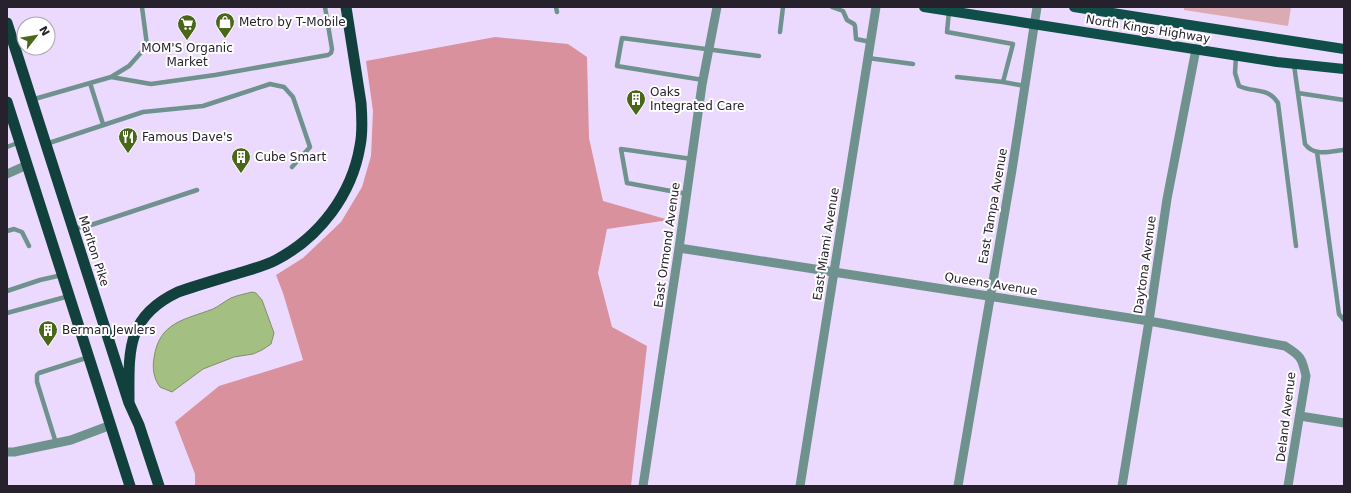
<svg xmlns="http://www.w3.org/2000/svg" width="1351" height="493" viewBox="0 0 1351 493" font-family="'DejaVu Sans',sans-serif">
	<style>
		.green { fill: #daabb2 }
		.forest { fill: #d9919e }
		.water { fill: #a4bf82; stroke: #7e9069 }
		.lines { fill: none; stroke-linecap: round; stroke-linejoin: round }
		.service { stroke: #6f928e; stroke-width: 4.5 }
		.minor { stroke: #6f928e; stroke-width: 9 }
		.primary { stroke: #104e49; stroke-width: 10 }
		.trunk { stroke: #12403c; stroke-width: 11 }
		.labels { text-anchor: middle; stroke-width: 4; stroke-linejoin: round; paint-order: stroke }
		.poi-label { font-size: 12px; fill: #27212e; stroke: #fff; text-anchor: start }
		.street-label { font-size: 12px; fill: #27212e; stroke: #fff }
	</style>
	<rect width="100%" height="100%" fill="#ecdafe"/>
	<!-- green -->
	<path class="green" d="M1184,7H1291L1288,26L1184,10Z"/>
	<!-- forest -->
	<path class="forest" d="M495,37L568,44L587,57L589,138L603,201L669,220L607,229L598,273L612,327L647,346L631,486H195V474L175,422L219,386L303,360L283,293L276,275L303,258L341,222L362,187L371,156L373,111L366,61Z"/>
	<!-- water -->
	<path class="water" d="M252,292L256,293L262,300L274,333L271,344L262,350L253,354L234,357L203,369L172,392L160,387C154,379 152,368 154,358C159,322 184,320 213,309C219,306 225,301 231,298C238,295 245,294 252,292Z"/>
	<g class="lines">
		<!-- service -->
		<path class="service" d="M556,7L557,12
			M832,7L843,11L847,20L854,24L855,26L856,39L871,42
			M949,11L947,32L1013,44L1003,82L1025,86
			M780,32L783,7
			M1236,55L1235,73L1239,86C1255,93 1268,87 1278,103L1296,246
			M868,58L913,64
			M1294,65L1305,144C1314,157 1331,151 1344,150
			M111,77L151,84L215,75L328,55L331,53L332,49L325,7
			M957,77L1003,82
			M703,80L617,66L622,38L759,56
			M90,83L103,124
			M1298,93L1344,100
			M31,100L111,77L129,66L145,48L147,45L142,7
			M46,144L143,112L203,106L270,84L284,87L293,97L310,147L292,167
			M7,147L20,142
			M1317,152L1339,314L1344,320
			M687,194L627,183L621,149L692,159
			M73,229L88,226L197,190
			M7,231L14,229L22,232L29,246
			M7,291L40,280L62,275
			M7,313L69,296
			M56,443L37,382V375L39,373L89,357"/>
		<!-- minor -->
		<path class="minor" d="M7,174L27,165
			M679,248L1149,321L1285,346C1301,356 1302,358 1306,376L1288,486
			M1300,416L1344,423
			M7,452H14L71,440L111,425
			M643,486L679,248L702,85L717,7
			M800,486L876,7
			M958,486L1012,170L1037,7
			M1122,486L1149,321L1167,199L1196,49"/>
		<!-- primary -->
		<path class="primary" d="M924,7L1277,62L1344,69
			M1074,7L1344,49"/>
		<!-- trunk -->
		<path class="trunk" d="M7,23L129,403L139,425L159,486
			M7,102L130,486
			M129,403C129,352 125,317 178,292C198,285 219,279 239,273C252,269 265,266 276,260C320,237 352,194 360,146C363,132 362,117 361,103L346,7"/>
	</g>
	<!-- icons -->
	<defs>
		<symbol id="shop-pin" viewBox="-11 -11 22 30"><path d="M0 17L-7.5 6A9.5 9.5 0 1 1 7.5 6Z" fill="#4a6619" stroke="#fff"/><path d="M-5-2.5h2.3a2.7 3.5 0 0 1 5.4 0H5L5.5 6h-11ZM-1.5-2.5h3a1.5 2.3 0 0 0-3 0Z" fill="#fff"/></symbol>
		<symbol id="supermarket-pin" viewBox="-11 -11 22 30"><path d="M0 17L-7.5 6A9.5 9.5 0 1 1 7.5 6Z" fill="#4a6619" stroke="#fff"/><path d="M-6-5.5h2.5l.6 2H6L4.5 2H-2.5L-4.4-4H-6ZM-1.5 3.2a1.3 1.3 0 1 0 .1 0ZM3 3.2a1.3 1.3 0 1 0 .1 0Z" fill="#fff"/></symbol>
		<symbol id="building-pin" viewBox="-11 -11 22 30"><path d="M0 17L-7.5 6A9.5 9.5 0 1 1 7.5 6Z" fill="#4a6619" stroke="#fff"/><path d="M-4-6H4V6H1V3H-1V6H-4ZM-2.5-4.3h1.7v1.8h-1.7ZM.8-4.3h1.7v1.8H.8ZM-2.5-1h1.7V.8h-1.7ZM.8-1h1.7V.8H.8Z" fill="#fff"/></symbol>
		<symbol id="restaurant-pin" viewBox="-11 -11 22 30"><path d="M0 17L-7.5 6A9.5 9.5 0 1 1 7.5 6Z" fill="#4a6619" stroke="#fff"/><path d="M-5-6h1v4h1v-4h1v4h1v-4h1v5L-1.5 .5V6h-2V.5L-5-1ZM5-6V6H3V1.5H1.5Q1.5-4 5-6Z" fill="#fff"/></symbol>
	</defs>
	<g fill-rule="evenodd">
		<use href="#shop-pin" x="214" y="11" width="22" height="30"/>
		<use href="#supermarket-pin" x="176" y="13" width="22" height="30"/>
		<use href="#building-pin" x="625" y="88" width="22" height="30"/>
		<use href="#restaurant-pin" x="117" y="126" width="22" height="30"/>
		<use href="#building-pin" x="230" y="146" width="22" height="30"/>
		<use href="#building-pin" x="37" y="319" width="22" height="30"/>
	</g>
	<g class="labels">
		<!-- poi labels -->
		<g class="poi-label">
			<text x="239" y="26">Metro by T-Mobile</text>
			<text x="187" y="52" text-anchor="middle">MOM'S Organic<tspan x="187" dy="14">Market</tspan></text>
			<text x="650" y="96">Oaks<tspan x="650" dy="14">Integrated Care</tspan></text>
			<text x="142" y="141">Famous Dave's</text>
			<text x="255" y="161">Cube Smart</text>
			<text x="62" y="334">Berman Jewlers</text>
		</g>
		<!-- street labels -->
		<g class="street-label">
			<text transform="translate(1148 29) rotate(9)" y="4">North Kings Highway</text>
			<text transform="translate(993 206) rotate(-80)" y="4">East Tampa Avenue</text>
			<text transform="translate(826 244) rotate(-81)" y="4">East Miami Avenue</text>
			<text transform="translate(667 245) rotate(-82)" y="4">East Ormond Avenue</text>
			<text transform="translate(94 251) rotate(72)" y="4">Marlton Pike</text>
			<text transform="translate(1145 265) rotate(-82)" y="4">Daytona Avenue</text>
			<text transform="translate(991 284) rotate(9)" y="4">Queens Avenue</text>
			<text transform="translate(1286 417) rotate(-83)" y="4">Deland Avenue</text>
		</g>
	</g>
	<!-- border -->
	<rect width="1351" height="493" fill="none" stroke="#27212e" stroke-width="16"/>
	<!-- north arrow -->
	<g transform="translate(36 36) rotate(59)"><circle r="19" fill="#ffffff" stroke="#a9a6ab"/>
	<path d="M0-3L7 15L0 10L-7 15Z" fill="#4a6619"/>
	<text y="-6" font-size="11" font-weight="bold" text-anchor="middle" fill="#27212e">N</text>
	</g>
</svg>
